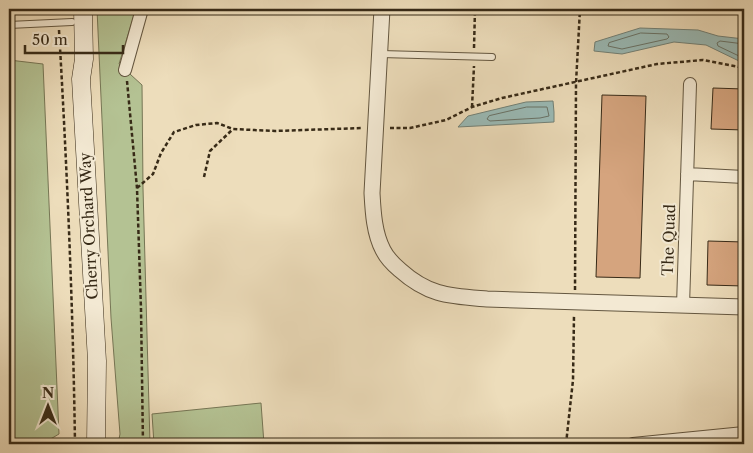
<svg xmlns="http://www.w3.org/2000/svg" width="753" height="453" viewBox="0 0 753 453" font-family="'Libre Caslon Text',serif">
	<style>
		.green { fill: #b4c293; stroke: #767655 }
		.water { fill: #9abbb7; stroke: #728177 }
		.lines { fill: none; stroke-linecap: round; stroke-linejoin: round }
		.shore { stroke: #687267; stroke-width: 1 }
		.building { fill: #d5a47e; stroke: #372a17 }
		.service-casing { stroke: #645740; stroke-width: 8 }
		.minor-casing { stroke: #645740; stroke-width: 14 }
		.tertiary-casing { stroke: #645740; stroke-width: 17 }
		.secondary-casing { stroke: #372a17; stroke-width: 19 }
		.path { stroke: #372a17; stroke-width: 2.5; stroke-dasharray: 4 2.5; stroke-linecap: butt }
		.service { stroke: #f3e9d3; stroke-width: 6 }
		.minor { stroke: #f3e9d3; stroke-width: 12 }
		.tertiary { stroke: #f3e9d3; stroke-width: 15 }
		.secondary { stroke: #f3e9d3; stroke-width: 18 }
		.labels { text-anchor: middle; stroke-width: 4; stroke-linejoin: round; paint-order: stroke }
		.street-label { font-size: 15px; fill: #372a17; stroke: #f3e9d3 }
	</style>
	<rect width="100%" height="100%" fill="#edddbb"/>
	<filter id="stains"><feTurbulence type="fractalNoise" baseFrequency=".004" numOctaves="4"/><feColorMatrix values="0 0 0 0 .2 0 0 0 0 .09 0 0 0 0 .02 0 0 0 .5 -.17"/></filter>
	<radialGradient id="worn" r=".72"><stop offset=".6" stop-color="#630" stop-opacity="0"/><stop offset="1" stop-color="#630" stop-opacity=".3"/></radialGradient>
	<!-- green -->
	<path class="green" d="M97,9H136L119,64L142,85L143,188L150,444H118L120,434L111,318Z
		M9,60L43,64L59,434L42,444H9Z
		M261,403L264,444H154L152,414Z"/>
	<!-- water -->
	<path class="water" d="M640,28L698,30L718,36L744,39V61H739L706,45L674,42L622,54L594,51L595,42Z
		M553,101L554,112V122L458,127L468,116L526,102Z"/>
	<g class="lines">
		<!-- shore -->
		<path class="shore" d="M641,33L667,34L669,37L667,39L622,49L608,46L609,43Z
			M744,44L720,41L717,43L718,46L739,56H744
			M527,107H547L549,116L540,118L490,121L487,119L489,116Z"/>
	</g>
	<!-- building -->
	<path class="building" d="M713,88L744,89V130L711,129Z
		M602,95L646,96L640,278L596,277Z
		M708,241L744,242V286L707,285Z"/>
	<g class="lines">
		<defs>
			<path id="service" d="M9,25L72,22
				M381,54L492,57"/>
			<path id="minor" d="M125,70L142,9
				M687,174L744,177
				M683,306L690,84
				M633,444L744,433"/>
			<path id="tertiary" d="M382,9L372,193C373,211 374,233 383,250C387,258 394,265 400,270C429,296 450,296 487,299L744,307"/>
			<path id="secondary" d="M83,9L84,59L81,79L97,361L96,444"/>
		</defs>
		<!-- service casing -->
		<use href="#service" class="service-casing"/>
		<!-- minor casing -->
		<use href="#minor" class="minor-casing"/>
		<!-- tertiary casing -->
		<use href="#tertiary" class="tertiary-casing"/>
		<!-- secondary casing -->
		<use href="#secondary" class="secondary-casing"/>
		<!-- path -->
		<path class="path" d="M59,30C67,168 73,306 75,444
			M474,48L475,9
			M127,81L137,188L141,309L143,444
			M472,107L474,66
			M390,128H410L446,120L472,107L502,98L657,64L703,60L744,68
			M204,177L210,151L233,129
			M137,188L153,174L161,153L174,132L196,125L217,123L233,129L275,131L362,128
			M575,290L576,83L580,9
			M566,444L573,380L574,315"/>
		<!-- service -->
		<use href="#service" class="service"/>
		<!-- minor -->
		<use href="#minor" class="minor"/>
		<!-- tertiary -->
		<use href="#tertiary" class="tertiary"/>
		<!-- secondary -->
		<use href="#secondary" class="secondary"/>
	</g>
	<g class="labels">
		<!-- street labels -->
		<g class="street-label">
			<text transform="translate(89 226) rotate(-93)" y="5">Cherry Orchard Way</text>
			<text transform="translate(669 240) rotate(-88)" y="5">The Quad</text>
		</g>
	</g>
	<!-- margin -->
	<rect width="753" height="453" fill="none" stroke="#edddbb" stroke-width="30"/>
	<rect x="10" y="10" width="733" height="433" fill="none" stroke="#372a17" stroke-width="2.5"/>
	<rect x="15" y="15" width="723" height="423" fill="none" stroke="#372a17"/>
	<!-- north arrow -->
	<g transform="translate(48 406)" stroke="#f3e9d3" stroke-width="4" paint-order="stroke">
	<path d="M0-4L9 19L0 12L-9 19Z" fill="#372a17"/>
	<text y="-8" font-size="14" font-weight="bold" text-anchor="middle" fill="#372a17">N</text>
	</g>
	<!-- scale -->
	<path d="M25 45v8h98v-8" fill="none" stroke="#372a17" stroke-width="2.5"/>
	<text x="32" y="45" font-size="15" fill="#372a17" stroke="#f3e9d3" stroke-width="4" paint-order="stroke">50 m</text>
	<rect width="100%" height="100%" filter="url(#stains)"/>
	<rect width="100%" height="100%" fill="url(#worn)"/>
</svg>
